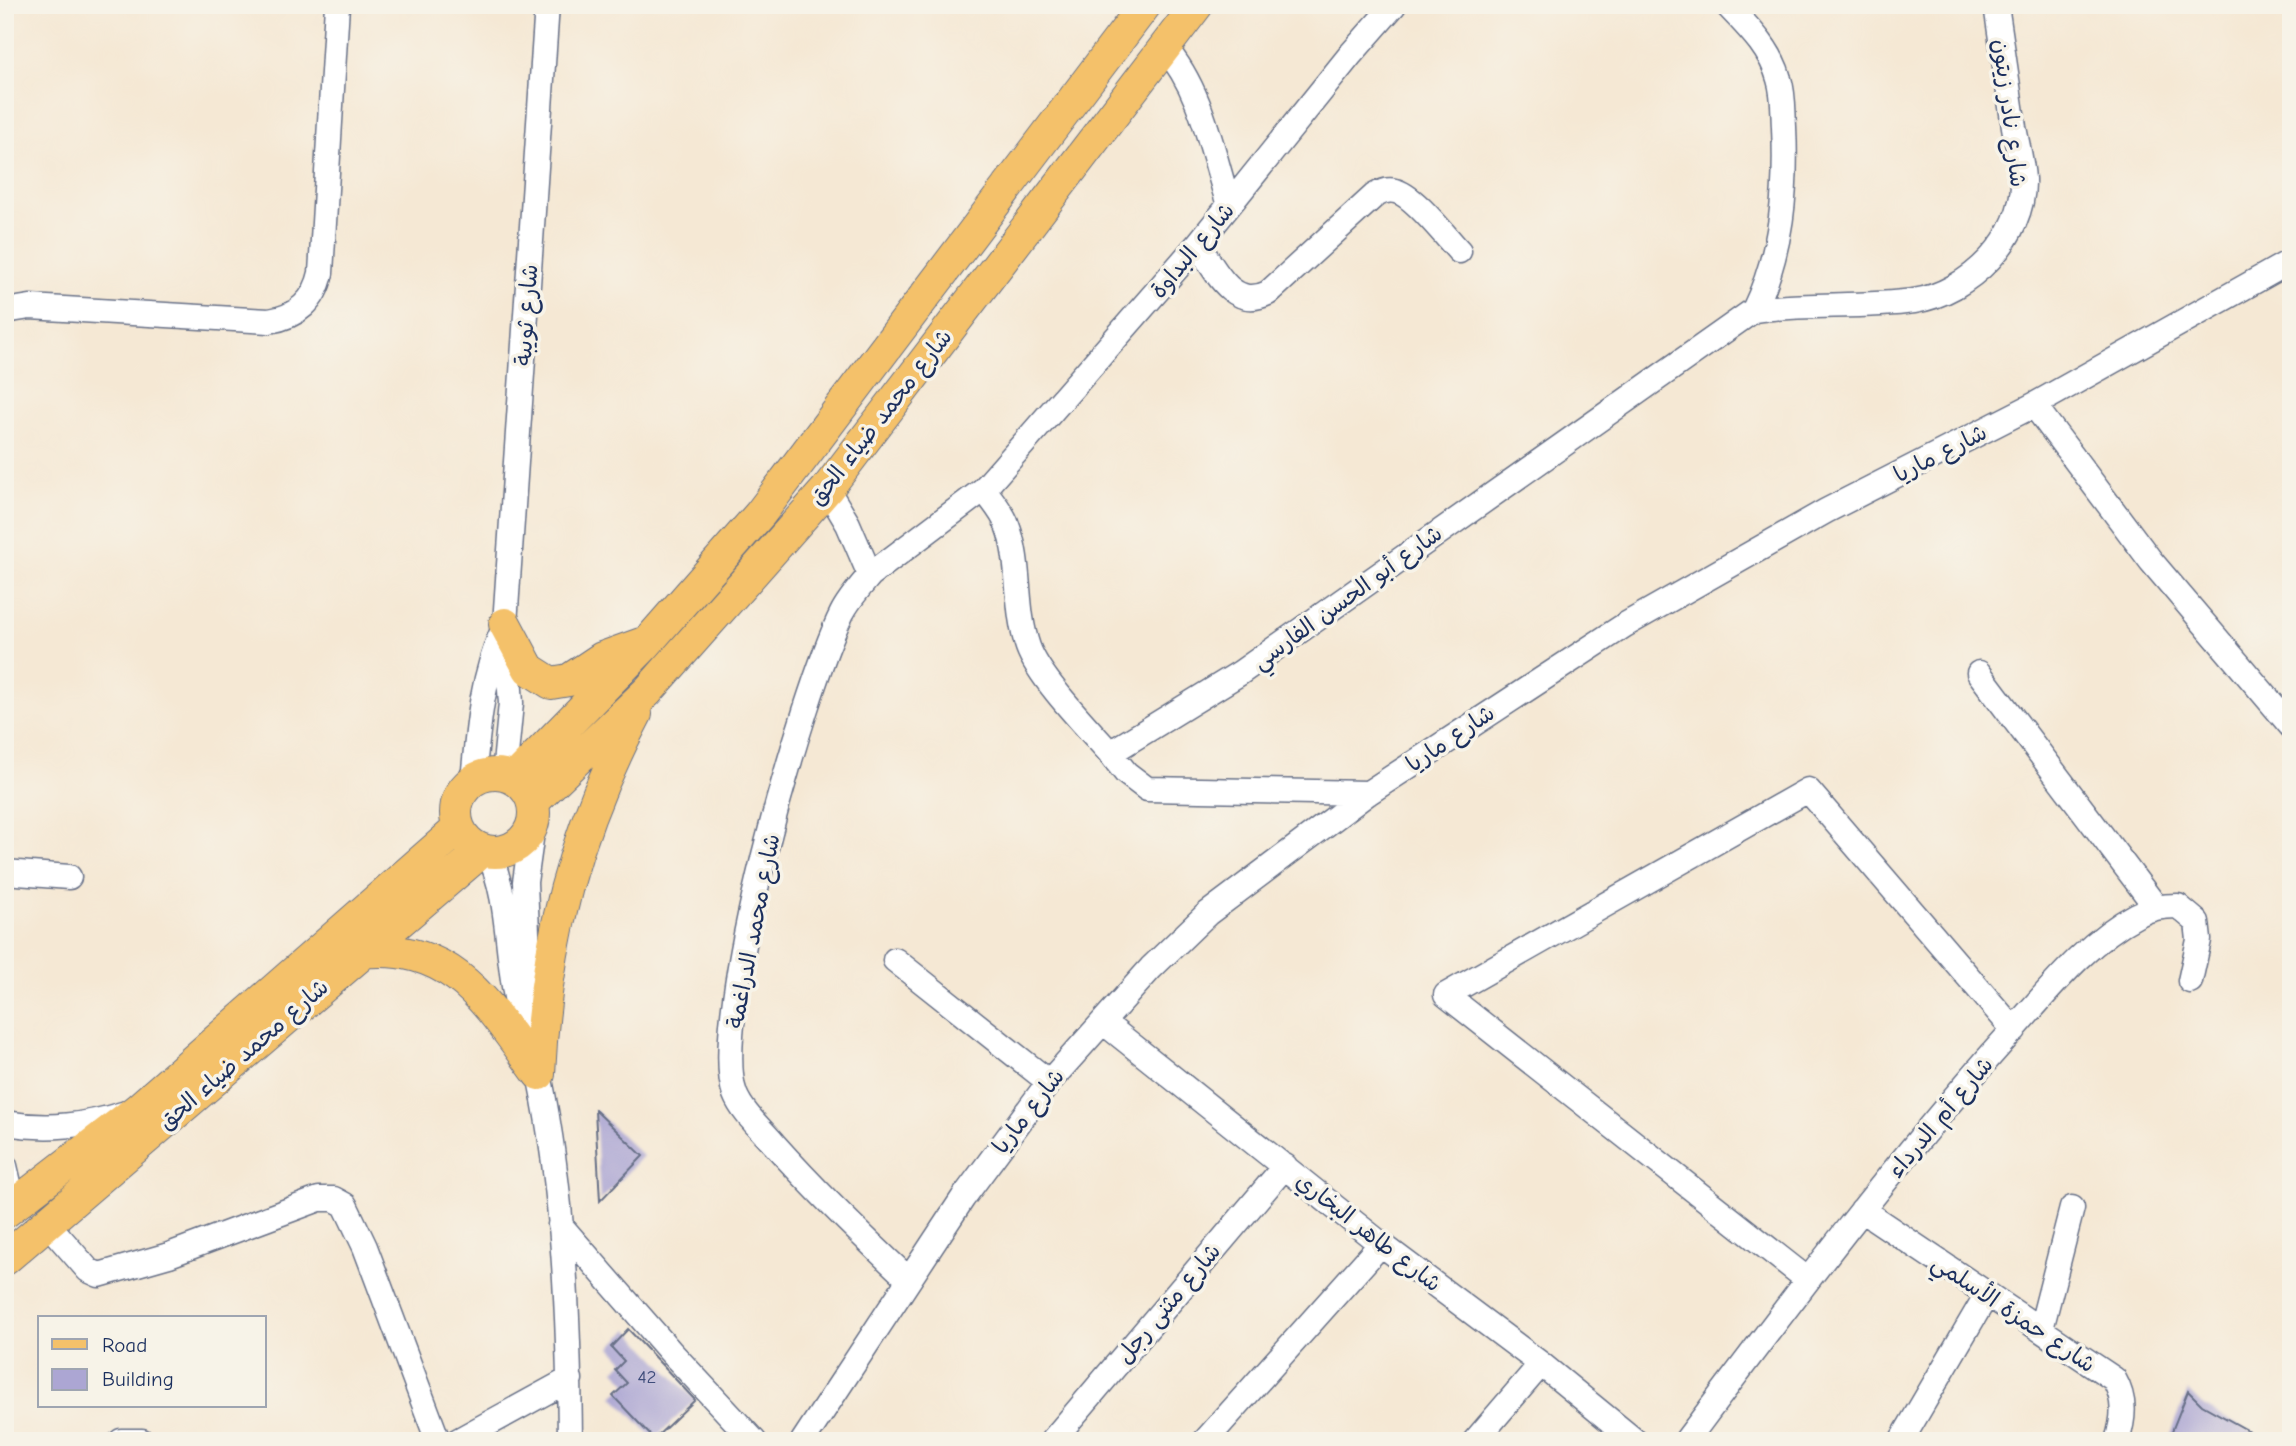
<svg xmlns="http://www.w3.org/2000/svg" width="2296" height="1446" viewBox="0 0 2296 1446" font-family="'Comic Neue','Playpen Sans Arabic',sans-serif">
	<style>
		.building { fill: #aca6d3 }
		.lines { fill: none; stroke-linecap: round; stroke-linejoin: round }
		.minor-casing { stroke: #677087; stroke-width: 27 }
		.major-casing { stroke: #677087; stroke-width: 34 }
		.minor { stroke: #fff; stroke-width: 24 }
		.major { stroke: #f4c16a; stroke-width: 32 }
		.labels { text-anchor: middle; stroke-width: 7; stroke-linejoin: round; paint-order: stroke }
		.number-label { font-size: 19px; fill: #3f4d7b }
		.street-label { font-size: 23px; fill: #1b2f5e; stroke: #f7f3e8 }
	</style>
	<rect width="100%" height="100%" fill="#f7f3e8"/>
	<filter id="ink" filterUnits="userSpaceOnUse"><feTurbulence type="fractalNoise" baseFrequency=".0143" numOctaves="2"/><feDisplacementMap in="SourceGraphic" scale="14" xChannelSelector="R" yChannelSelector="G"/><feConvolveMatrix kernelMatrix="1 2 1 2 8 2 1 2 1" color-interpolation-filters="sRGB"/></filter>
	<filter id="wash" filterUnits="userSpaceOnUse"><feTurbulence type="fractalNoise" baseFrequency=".00686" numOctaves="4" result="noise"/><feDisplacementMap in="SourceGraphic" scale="28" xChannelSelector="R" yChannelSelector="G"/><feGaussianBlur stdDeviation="1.57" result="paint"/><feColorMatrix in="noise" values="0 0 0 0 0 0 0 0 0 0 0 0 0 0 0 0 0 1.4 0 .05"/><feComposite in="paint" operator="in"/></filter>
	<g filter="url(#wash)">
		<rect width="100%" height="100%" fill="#f5e8d4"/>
		<g id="blocks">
			<!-- building -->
			<path class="building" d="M595,1110L643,1156L600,1201Z
				M628,1329L695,1400L654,1439L613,1396L627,1383L615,1370L624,1361L611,1347Z
				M2188,1391L2202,1405L2267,1441H2168Z"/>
		</g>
	</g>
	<g filter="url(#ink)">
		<use href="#blocks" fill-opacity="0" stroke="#677087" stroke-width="2"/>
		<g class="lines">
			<defs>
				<path id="minor" d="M1164,47C1202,89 1212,152 1229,205
					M1198,244C1215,270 1232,310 1268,293L1374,196C1381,192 1387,189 1395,191C1413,194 1446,237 1459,251
					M1754,310C1807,303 1861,308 1914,301C1968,293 2025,238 2023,179C2022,162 2017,144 2014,127C2008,86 2002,46 1996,5
					M5,311L30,307L269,321C297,317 315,301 321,273L337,5
					M2034,405L2151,561L2291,726
					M827,489L848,524L870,575L984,489C991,500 1003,512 1007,525C1022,564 1014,607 1028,647C1039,678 1087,727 1110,753L1240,673L1754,310C1782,252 1787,190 1784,127C1783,111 1784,94 1779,79C1771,49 1748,27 1727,5
					M984,489L1198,244L1351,54L1394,5
					M870,575C860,587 849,599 842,613C804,689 708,1021 735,1094C742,1112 761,1129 774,1144C816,1191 861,1235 908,1279
					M1979,673L2156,907
					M1110,753L1126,773L1147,789L1368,793
					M504,775L511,703L505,624L547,5
					M473,781C478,725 482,676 505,625
					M488,852C509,897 506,944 515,992C520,1019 533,1046 539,1074C564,1194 569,1319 570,1441
					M5,872L69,877
					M895,960L1049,1082
					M530,1010L525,882L533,825
					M1103,1022L1381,1244L1541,1364L1635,1441
					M5,1123C48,1130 85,1126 126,1113
					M5,1166L14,1205
					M1862,1210L2114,1379C2126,1400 2124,1418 2117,1441
					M47,1223L88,1270L99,1275L169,1255L319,1199H334L345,1205L365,1247L438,1441
					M560,1225L670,1351L754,1441
					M1808,1280L1446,995L1808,790L2014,1030
					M2041,1329L2072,1208
					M121,1441H142
					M457,1441L570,1379
					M803,1441L963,1198L1049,1082L1151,968L1207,914L1368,793L1625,625L1826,511L2034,405L2291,261
					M1052,1441L1285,1166
					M1205,1441L1381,1244
					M1475,1441L1541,1364
					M1686,1441C1789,1304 1892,1166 2006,1038C2045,995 2085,942 2137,915C2151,908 2162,906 2178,906L2197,922L2199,940L2190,981
					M1901,1441L1986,1296"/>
				<path id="major" d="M505,624L529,669L551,683L569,680L602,658L641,644
					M456 813a39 39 0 1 1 78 0a39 39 0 1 1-78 0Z
					M514,779L646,644L760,514L1145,5
					M533,802L648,691L827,489L1197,5
					M357,948L361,952C456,942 489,1007 539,1074
					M539,1074C545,942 574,831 636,714
					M5,1212L137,1110L459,828
					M5,1259L482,851"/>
			</defs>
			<!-- minor casing -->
			<use href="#minor" class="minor-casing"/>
			<!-- major casing -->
			<use href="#major" class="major-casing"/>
			<!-- minor -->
			<use href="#minor" class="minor"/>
			<!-- major -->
			<use href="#major" class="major"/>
		</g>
	</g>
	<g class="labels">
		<!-- number labels -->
		<g class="number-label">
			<text x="647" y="1383">42</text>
		</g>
		<!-- street labels -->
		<g class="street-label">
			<text transform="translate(2010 113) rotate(83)" y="8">شارع نادر زيتون</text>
			<text transform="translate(1192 250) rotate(-50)" y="8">شارع البداوة</text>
			<text transform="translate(526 315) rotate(-86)" y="8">شارع ثويبة</text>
			<text transform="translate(880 417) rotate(-52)" y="8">شارع محمد ضياء الحق</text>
			<text transform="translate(1940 453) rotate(-27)" y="8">شارع ماريا</text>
			<text transform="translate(1347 597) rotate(-36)" y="8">شارع أبو الحسن الفارسي</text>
			<text transform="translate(1450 738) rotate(-34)" y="8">شارع ماريا</text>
			<text transform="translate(753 931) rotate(-79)" y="8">شارع محمد الدراغمة</text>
			<text transform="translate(243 1054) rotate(-41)" y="8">شارع محمد ضياء الحق</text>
			<text transform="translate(1028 1111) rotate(-52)" y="8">شارع ماريا</text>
			<text transform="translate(1940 1117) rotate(-50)" y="8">شارع أم الدرداء</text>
			<text transform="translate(1369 1232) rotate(38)" y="8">شارع طاهر البخاري</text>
			<text transform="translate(1168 1303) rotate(-50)" y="8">شارع مثنى رجل</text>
			<text transform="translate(2014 1313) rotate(34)" y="8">شارع حمزة الأسلمي</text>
		</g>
	</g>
	<!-- margin -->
	<rect width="2296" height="1446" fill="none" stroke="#f7f3e8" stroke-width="28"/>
	<!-- legend -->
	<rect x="38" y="1316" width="228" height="91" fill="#f7f3e8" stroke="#9fa5b1" stroke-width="2"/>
	<rect x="52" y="1339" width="35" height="10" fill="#f4c16a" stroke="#9fa5b1" stroke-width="2"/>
	<text x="102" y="1352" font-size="21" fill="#1b2f5e">Road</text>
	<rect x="52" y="1369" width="35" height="21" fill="#aca6d3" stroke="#9fa5b1" stroke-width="2"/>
	<text x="102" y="1386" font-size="21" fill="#1b2f5e">Building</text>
</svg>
